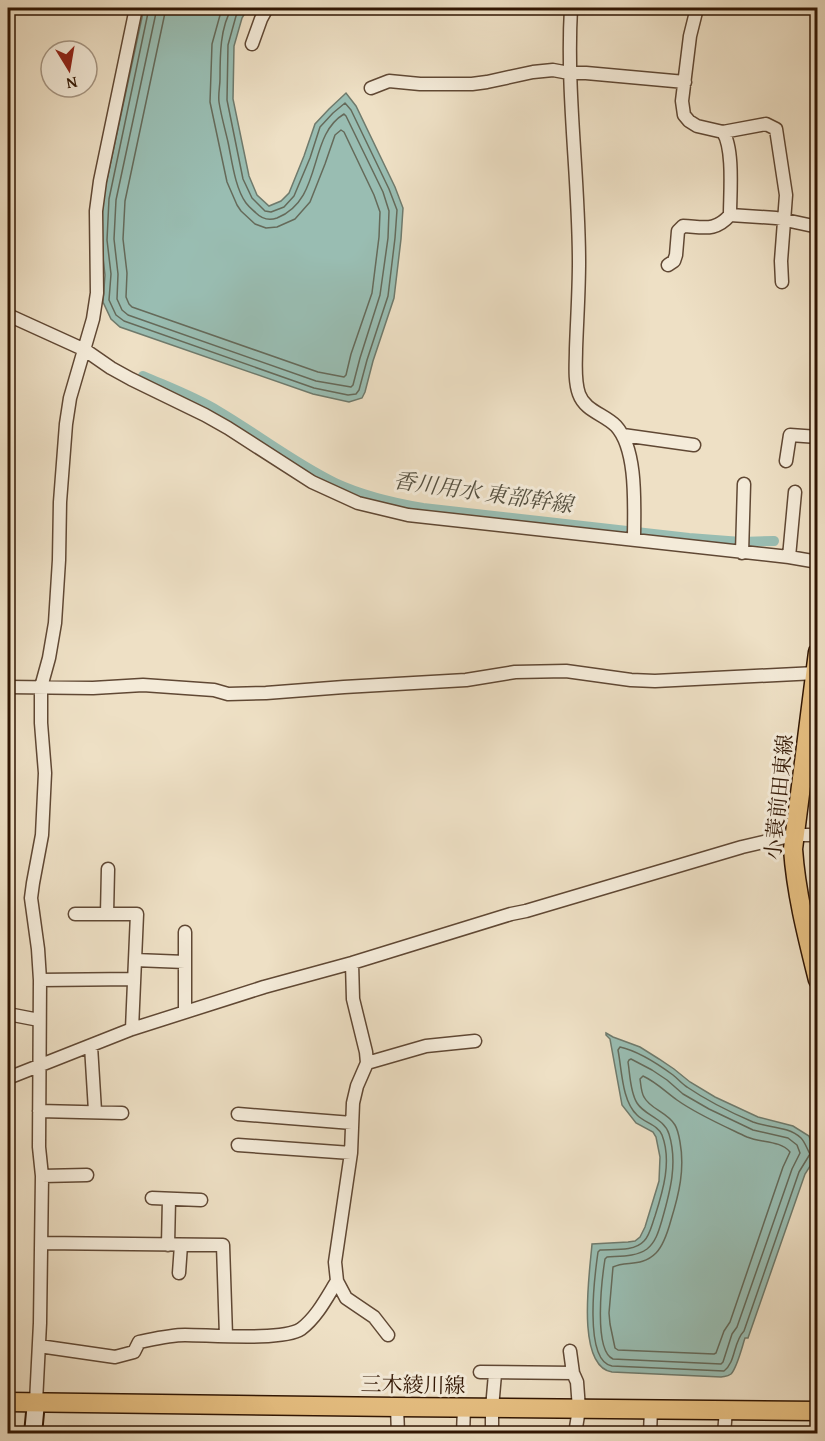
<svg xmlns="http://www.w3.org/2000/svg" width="825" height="1441" viewBox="0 0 825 1441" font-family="'Gentium Book Plus','Noto Serif JP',serif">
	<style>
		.water { fill: #99bdb2; stroke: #6f7a6c; stroke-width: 1.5 }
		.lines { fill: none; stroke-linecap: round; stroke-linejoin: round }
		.shore { stroke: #656a5a; stroke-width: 1.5 }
		.canal { stroke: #99bdb2; stroke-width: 10 }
		.street-casing { stroke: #604834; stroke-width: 15 }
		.secondary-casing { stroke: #311603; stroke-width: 20 }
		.primary-casing { stroke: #311603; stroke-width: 21 }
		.street { stroke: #f4ebd9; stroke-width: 12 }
		.secondary { stroke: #f4ebd9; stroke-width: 16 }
		.primary { stroke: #e7c082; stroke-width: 18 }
		.labels { text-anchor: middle; stroke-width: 6; stroke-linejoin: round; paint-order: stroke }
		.street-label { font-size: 21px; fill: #311603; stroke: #f4ebd9 }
		.water-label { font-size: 22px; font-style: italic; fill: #555040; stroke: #f4ebd9 }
	</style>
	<rect width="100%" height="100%" fill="#eee0c5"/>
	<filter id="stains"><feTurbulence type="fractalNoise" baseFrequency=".00333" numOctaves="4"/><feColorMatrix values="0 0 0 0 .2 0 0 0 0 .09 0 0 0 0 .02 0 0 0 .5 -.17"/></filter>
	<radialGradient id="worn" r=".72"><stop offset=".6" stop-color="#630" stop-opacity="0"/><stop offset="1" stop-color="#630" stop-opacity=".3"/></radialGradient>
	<!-- water -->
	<path class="water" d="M144,8H248L242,18L234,46L233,99L249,176L257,195L269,206L281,201L289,193L304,156L315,124L329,109L346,93L356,106L395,187L403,208L401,239L394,298L373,361L365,392L362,398L349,402L313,394L120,327L111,319L103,302L105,275L101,240L103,198Z
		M606,1033L613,1037L640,1047L659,1059L674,1069L690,1082L715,1097L758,1117L793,1126L809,1136L812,1145L817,1152V1161L812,1163L805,1174L748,1338H745C742,1347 737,1368 731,1374C727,1377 725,1376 721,1377L612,1372C575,1366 590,1271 592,1244L628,1242L635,1241L640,1237L645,1227L659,1181L660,1157L656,1137L653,1132L636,1123L622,1105L610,1039L606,1035Z"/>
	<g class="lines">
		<!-- shore -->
		<path class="shore" d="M149,8L109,199L107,240L111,274L109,300L116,315L124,321L314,388L348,395L356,394L359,390L367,360L388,296L395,238L397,210L389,189L351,110L345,103L333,113L320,127L310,158L294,196L284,207L271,212L265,211L252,198L243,179L227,100L228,45L236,16L241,8
			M157,8L116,200L114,239L118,274L117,299L122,310L128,315L316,381L351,387L353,385L360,358L380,295L388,238L389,211L383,192L346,116L344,114C307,136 324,199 277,218C268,221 262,219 256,213C253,210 249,207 246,203C235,188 232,161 228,142C225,129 221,115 219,102C218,94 220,86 220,79C220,56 220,27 232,8
			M166,8L125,201L123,239L127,273L126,297L129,304L132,307L318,372L344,377L346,375L351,354L372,293L379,237L380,212L374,195L344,132L341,130L335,135L325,164L310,202L295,219L277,227L266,228L255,224L241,211L237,205L227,182L210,102L212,44L222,8
			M620,1047C638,1051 658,1064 673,1075C678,1079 682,1084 687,1087C706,1100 732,1113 753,1122C769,1128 788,1126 801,1138C805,1142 807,1149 810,1154L799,1172L744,1331C733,1342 736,1362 724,1371L612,1366C583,1361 595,1273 598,1252L600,1250C613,1249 634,1252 644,1241C650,1235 652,1224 655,1216C663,1191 672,1161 662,1135C658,1125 645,1123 637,1115C622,1101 622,1071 618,1050Z
			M631,1059L652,1070L667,1080L683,1094L709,1109L753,1130L788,1138L797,1145L800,1153L792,1169L737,1327L732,1334L723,1362L721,1364L613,1359C593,1350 602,1278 605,1259L607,1257C620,1256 636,1257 647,1249C656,1242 659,1230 662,1220C670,1192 678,1163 669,1134C664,1118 645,1116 637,1103C630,1092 630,1074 628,1062L629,1060Z
			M643,1076C656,1082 666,1092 677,1100C698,1115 724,1126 747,1137C761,1143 780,1140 790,1152L783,1167L730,1322L724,1331L716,1353L714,1354L618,1350L615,1348L610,1324L609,1313L613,1267C626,1260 641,1268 656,1253C664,1245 668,1231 671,1220C679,1194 685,1169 680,1142C679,1136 678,1130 675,1125C667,1112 650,1109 644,1097C641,1092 641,1085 640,1079Z"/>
		<!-- canal -->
		<path class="canal" d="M143,376C168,387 195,397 218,411C257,434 294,463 335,483C363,496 393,503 423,508L689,538L741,542L774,541"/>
		<defs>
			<path id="street" d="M571,8C566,93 579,177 579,262C579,291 577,320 576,349C576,363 574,380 579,394C585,411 604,414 616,426C638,450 634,508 634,540
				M697,8L690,36L682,101L684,115L689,121L697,126L723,132C734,149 730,194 730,215
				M252,44L261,19L267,8
				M371,88L389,81L420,84H472L487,82L533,72L553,70L569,73H586L685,82
				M723,132L766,124L776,129L786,195L781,261L782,282
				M668,265L674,261L676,255L678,231L683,226C704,227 715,232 730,215L776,218L818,227
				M8,315L85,350L111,368L131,379L205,415L228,428L312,482L358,503L408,515L789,557L818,562
				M623,435L694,445
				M786,461L790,435L818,437
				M742,553L744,484
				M789,557L795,492
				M8,687L93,688L143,685L214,690L228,694L266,693L344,687L466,680L515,672L566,671L631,680L655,681L816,673
				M75,914H137L132,1029
				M107,914L108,869
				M135,960L185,962
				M352,963L353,999L366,1052L367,1063L357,1086L353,1103L351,1153L335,1262L337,1281L346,1298L374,1317L388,1335
				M40,980L134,979
				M185,1012V932
				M8,1014L39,1020
				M91,1046L95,1111
				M367,1063L426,1046L475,1041
				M8,1078L132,1029L264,987L352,963L511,914L526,911L742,847L794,835H818
				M39,1111L122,1113
				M238,1114L352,1123
				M238,1145L351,1153
				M42,1176L87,1175
				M152,1198L201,1200
				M42,1243L223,1245L226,1336
				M168,1245L169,1199
				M179,1273L181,1245
				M39,1346L115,1357L134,1352L139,1342C154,1339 170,1335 185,1335C210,1335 283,1341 301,1329C317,1317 327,1297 337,1281
				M570,1351L573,1373L577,1382L579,1409L575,1434
				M480,1372L573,1373
				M36,1402L40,1323L42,1176L39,1147L40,980L38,949L31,898L33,883L42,835L45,773L41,723V687L49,658L55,623L59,560L60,502L66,424L70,398L93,319L97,293L96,211L100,181L136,8
				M397,1407L398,1434
				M463,1434L464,1408
				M492,1434V1408L495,1374
				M650,1434L651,1409
				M724,1434L726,1410"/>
			<path id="secondary" d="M33,1434L36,1402"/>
			<path id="primary" d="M818,652L793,849C796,893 807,936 818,980
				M8,1402L397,1407L818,1411"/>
		</defs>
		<!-- street casing -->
		<use href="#street" class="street-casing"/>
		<!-- secondary casing -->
		<use href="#secondary" class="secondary-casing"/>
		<!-- primary casing -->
		<use href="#primary" class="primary-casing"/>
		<!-- street -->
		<use href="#street" class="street"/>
		<!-- secondary -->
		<use href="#secondary" class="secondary"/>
		<!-- primary -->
		<use href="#primary" class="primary"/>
	</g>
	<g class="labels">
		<!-- street labels -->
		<g class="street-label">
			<text transform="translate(779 797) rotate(-84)" y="7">小蓑前田東線</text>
			<text transform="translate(413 1385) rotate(1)" y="7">三木綾川線</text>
		</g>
		<!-- water labels -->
		<g class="water-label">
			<text transform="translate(483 492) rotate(8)" y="8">香川用水 東部幹線</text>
		</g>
	</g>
	<!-- margin -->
	<rect width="825" height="1441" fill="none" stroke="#eee0c5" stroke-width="30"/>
	<rect x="9" y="9" width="807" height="1423" fill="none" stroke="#311603" stroke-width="3"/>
	<rect x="15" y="15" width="795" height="1411" fill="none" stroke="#311603" stroke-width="1.5"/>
	<!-- north arrow -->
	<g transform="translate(69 69) rotate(169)"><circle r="28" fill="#f4ebd9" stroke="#a69683" stroke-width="1.5"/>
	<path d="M0-4.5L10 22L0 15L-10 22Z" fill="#8f2418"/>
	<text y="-9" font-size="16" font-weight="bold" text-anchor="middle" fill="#311603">N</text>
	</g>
	<rect width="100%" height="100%" filter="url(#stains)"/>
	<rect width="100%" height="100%" fill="url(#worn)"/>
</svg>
